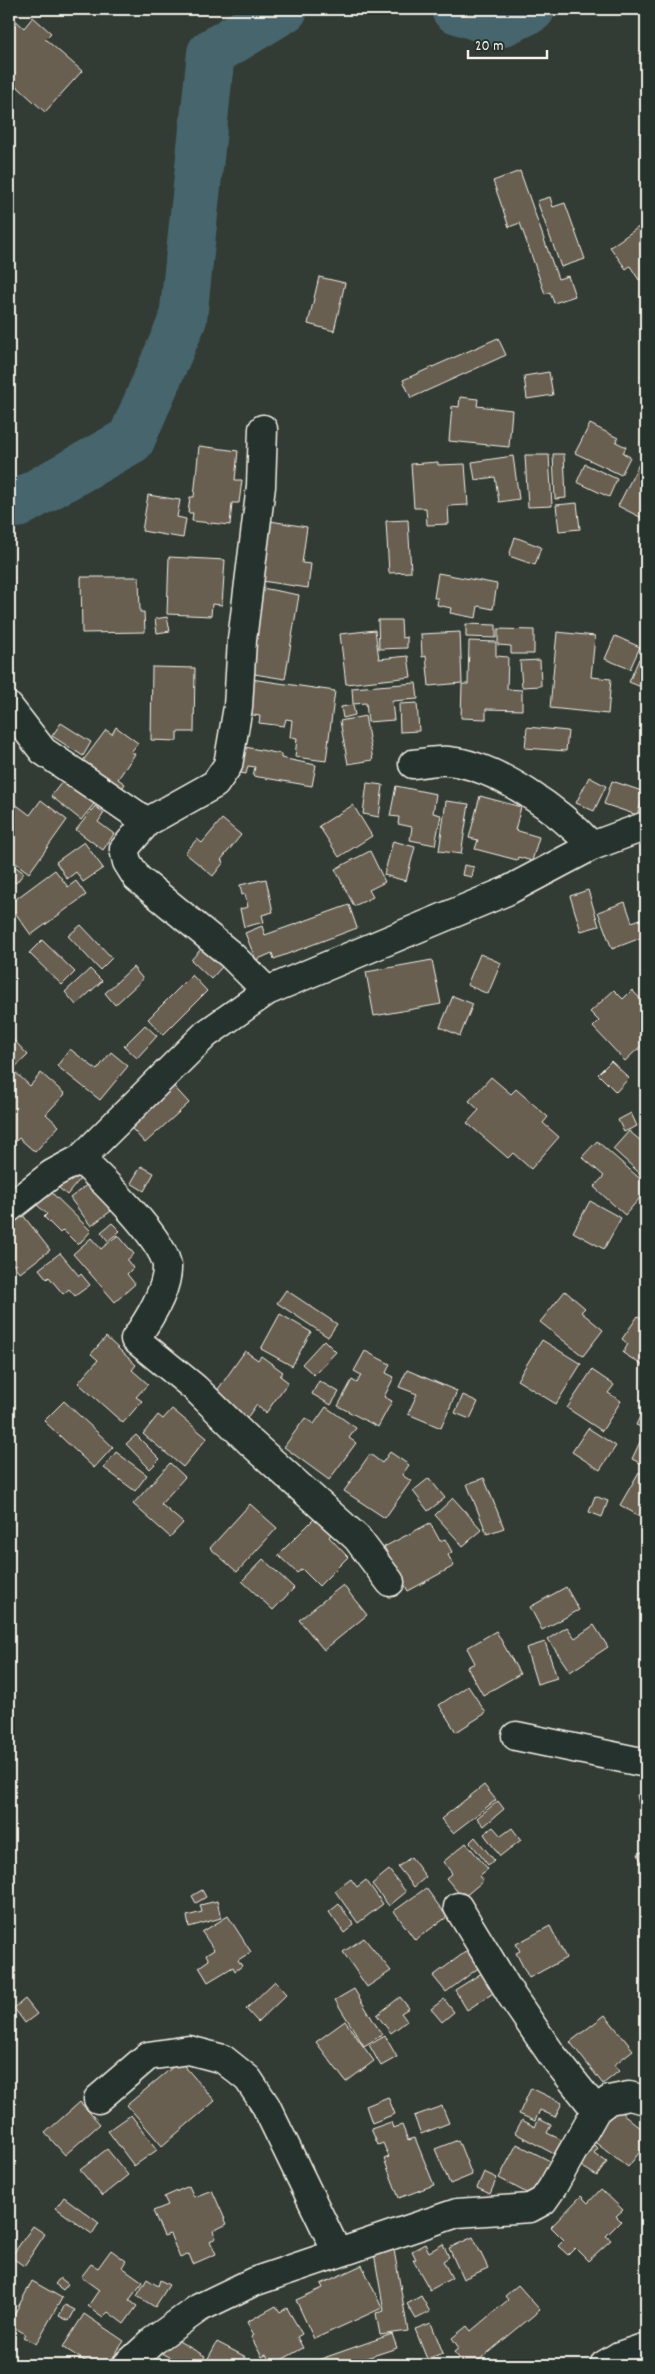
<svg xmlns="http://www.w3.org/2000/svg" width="655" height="2374" viewBox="0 0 655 2374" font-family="Dekko,sans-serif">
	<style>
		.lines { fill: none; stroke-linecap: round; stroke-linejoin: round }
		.river { stroke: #47656d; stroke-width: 48 }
		.building { fill: #685f51; stroke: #f4f1e8 }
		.minor-casing { stroke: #f4f1e8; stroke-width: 31 }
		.minor { stroke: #26332d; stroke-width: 28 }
	</style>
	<rect width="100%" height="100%" fill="#333c34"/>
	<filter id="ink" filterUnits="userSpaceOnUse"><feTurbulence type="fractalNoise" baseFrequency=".02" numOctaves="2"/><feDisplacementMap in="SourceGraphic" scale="10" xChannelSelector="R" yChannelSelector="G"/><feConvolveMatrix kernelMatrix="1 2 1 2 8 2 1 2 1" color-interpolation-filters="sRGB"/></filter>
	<g filter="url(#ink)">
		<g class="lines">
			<!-- river -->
			<path class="river" d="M455,9L499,24L531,9
				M9,501L17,504L131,440L183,319L211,53L284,9"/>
		</g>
		<!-- building -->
		<path class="building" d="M9,9H17L11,16L24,28L33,17L51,33L45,39L82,71L45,112L9,79Z
			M520,171L558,279L568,276L575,296L554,303L550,292L545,294L520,223L509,227L493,181Z
			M550,197L553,207L565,203L585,259L561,267L537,201Z
			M646,222V275L639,280L630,266L626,269L610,247Z
			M319,277L345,283L334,331L308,324Z
			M498,338L506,355L411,398L403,380Z
			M549,372L553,395L527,399L524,376Z
			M460,397L478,399L477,406L512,410L509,447L449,441L452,406L459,407Z
			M590,424L618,438L616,442L626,447L623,453L630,457L621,475L575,453Z
			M199,446L238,451L235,480H242L239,503H232L230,525L192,521L193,513H188L190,497H194Z
			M553,454H564L566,498L555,499Z
			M644,454L646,456V520L618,506Z
			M525,455H549L552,506L528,507Z
			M513,456L519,499L499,502L495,477L475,480L472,462Z
			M438,462V465L465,464L468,505L448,506L449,524L427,525L426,508H414L411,464Z
			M585,464L617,479L609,497L577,482Z
			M148,495L180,500L177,517L186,519L183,538L142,531Z
			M577,503L580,529L559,531L556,505Z
			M408,520L411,572L389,573L386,521Z
			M270,521L307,527L302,563L311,564L308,588L262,581Z
			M515,537L541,547L535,565L509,556Z
			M169,557L225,560L222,605L212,604L211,616L167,614Z
			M438,573L497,584L493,609L478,606L476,618L450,613L451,608L437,605L438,598H434Z
			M81,577H139L140,612H144L145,632L82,633Z
			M262,588L299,595L285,679L242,672Z
			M167,617L170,631L157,633L155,619Z
			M378,620H401L402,638L407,637V648L379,649Z
			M466,624L496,625V638L466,637Z
			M498,629L534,630V654H511V646L498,645Z
			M375,630L379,659L408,656L411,677L346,684L340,634Z
			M460,632L462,683L429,686L426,656L422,657L421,634Z
			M557,632L595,636L591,677L611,679L608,714L550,708Z
			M615,636L640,647L630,669L605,659Z
			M469,641L496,642V656L508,657L507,689L522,690V710L486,709V719L461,718L462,684H468Z
			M639,659L646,662V689L629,682Z
			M540,660L541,686L522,687L520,661Z
			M152,667L195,668L194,732H177V741L151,740Z
			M251,679L335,691L326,761L295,757L297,738L290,737L292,720L286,719L284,726L259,723L260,716L246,714Z
			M416,683L418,699L392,701L394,720L368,722L366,703L353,704L352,688Z
			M417,703L419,731L400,732L399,704Z
			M353,705L355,715L343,718L341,707Z
			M365,716L373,760L348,764L340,721Z
			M61,723L91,742L83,756L52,736Z
			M116,727L138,743L131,752L135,754L118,779L125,784L118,794L79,766L106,730L112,734Z
			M527,727L568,731L566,751L525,748Z
			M235,745L281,754V758L316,765L312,786L253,776L255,767L248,766L246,774L230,771Z
			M589,777L606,786L594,811L576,803Z
			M75,781L98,799L81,820L51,796L62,782L69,788Z
			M612,781L645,792L637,815L604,804Z
			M367,783L383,785L379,817L363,814Z
			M396,786L436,794L433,813L441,815L435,845L410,840L412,827L398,824L399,817L390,816Z
			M480,796L521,807L515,830L539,837L532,861L518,857L517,860L475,849L478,840L469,838Z
			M41,800L67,820L29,873L9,858V841L15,833L9,829V810L14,803L30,815Z
			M446,801L469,804L461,854L439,851Z
			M353,805L372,836L339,857L319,826Z
			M95,806L104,813L98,822L114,834L103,850L76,830Z
			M222,819L241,835L221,860L224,862L213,876L185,853L197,839L202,843Z
			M393,841L415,847L406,881L384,875Z
			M84,842L103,868L83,882L76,872L67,879L56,862Z
			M370,851L385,882L369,890L373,897L354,906L335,869Z
			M9,862L24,873L16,883L9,878Z
			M464,865L474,867L472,877L462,875Z
			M55,870L68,887L76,881L86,895L31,935L9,904Z
			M266,879L273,912L262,915L264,922L244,927L240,909L248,907L245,894L242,895L240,885Z
			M588,890L599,926L581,931L570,896Z
			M625,902L632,922L646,917V936L612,949L598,912Z
			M349,905L357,928L274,959L272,953L256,960L245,933L262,926L265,935Z
			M81,925L112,958L100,970L68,936Z
			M42,940L75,972L62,985L29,953Z
			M202,948L222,967L211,979L191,960Z
			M480,954L501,963L488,994L467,985Z
			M432,960L441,1004L374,1016L366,972Z
			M133,967L143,979L115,1005L105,993Z
			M90,969L102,981L76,1005L65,992Z
			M192,975L207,991L163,1035L148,1019Z
			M614,990L623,999L632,990L646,1005V1026L644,1028L646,1041L625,1061L593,1027L599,1021L590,1012Z
			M453,996L473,1004L460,1036L440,1027Z
			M145,1025L157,1036L137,1058L124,1046Z
			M9,1035L28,1055L12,1070L9,1067Z
			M70,1049L97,1070L111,1052L128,1066L100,1100L57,1066Z
			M611,1061L629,1078L616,1092L598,1074Z
			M14,1071L30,1086L41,1073L65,1094L46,1114L59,1126L35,1152L19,1138L9,1148V1077Z
			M491,1077L511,1094L516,1089L548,1117L543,1123L559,1137L531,1169L513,1153L508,1158L467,1123L479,1110L469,1101Z
			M169,1081L189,1103L145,1143L125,1121Z
			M631,1113L637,1126L624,1132L618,1120Z
			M629,1131L641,1141L646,1135V1179L613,1149Z
			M597,1141L646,1184V1191L625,1215L594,1187L604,1176L582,1157Z
			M141,1166L154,1173L144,1191L131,1183Z
			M71,1171L80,1179L67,1195L58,1187Z
			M89,1183L111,1211L91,1226L70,1198Z
			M49,1190L91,1231L78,1245L63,1230L60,1233L44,1217L47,1214L36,1204Z
			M590,1201L621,1218L604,1249L573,1232Z
			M22,1214L50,1250L20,1273L9,1259V1225Z
			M112,1223L120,1231L108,1241L101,1232Z
			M118,1235L134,1254L127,1260L133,1268L127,1274L135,1284L115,1302L73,1254L91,1238L101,1249Z
			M60,1253L79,1276L81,1274L90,1285L75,1296L69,1289L63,1294L49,1277L47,1279L39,1269Z
			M286,1290L337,1324L328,1337L277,1303Z
			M565,1291L585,1308L581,1312L603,1330L583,1356L540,1322Z
			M280,1314L311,1332L292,1366L261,1349Z
			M638,1316L646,1322L645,1367L623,1353L628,1344L622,1339Z
			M106,1337L136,1365L132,1370L148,1384L136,1397L142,1401L123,1423L78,1383L98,1360L91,1354Z
			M324,1340L336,1352L314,1375L302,1364Z
			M542,1340L581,1364L556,1404L517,1380Z
			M245,1351L258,1360L261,1356L283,1372L280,1376L288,1382L266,1413L256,1405L247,1418L214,1395Z
			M365,1351L390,1364L386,1373L394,1377L384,1397L392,1401L378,1427L338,1406L352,1380L357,1383L361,1375L354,1371Z
			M407,1370L457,1391L441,1428L408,1414L417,1394L399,1387Z
			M592,1370L614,1385L608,1393L621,1401L602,1431L567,1408Z
			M319,1381L339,1392L331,1405L312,1394Z
			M463,1395L478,1402L470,1419L455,1413Z
			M64,1401L113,1447L94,1468L44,1421Z
			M646,1404V1466L632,1459L646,1429L636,1425Z
			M326,1407L356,1428L349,1438L356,1443L329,1480L284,1447L305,1418L314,1424Z
			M172,1409L207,1438L183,1467L143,1434L158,1415L163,1419Z
			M588,1428L616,1446L600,1470L572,1452Z
			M136,1435L160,1459L150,1469L126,1444Z
			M116,1452L147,1475L135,1491L104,1468Z
			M390,1452L409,1465L402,1475L411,1481L385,1518L344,1491L370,1454L382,1463Z
			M170,1463L185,1477L161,1504L183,1523L170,1537L133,1504Z
			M639,1472L646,1477V1504L639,1516L620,1505Z
			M429,1478L445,1498L428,1511L413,1491Z
			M484,1478L504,1528L487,1534L467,1484Z
			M595,1496L608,1501L602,1517L589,1512Z
			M453,1498L482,1530L463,1546L435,1515Z
			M250,1504L277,1528L237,1572L210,1548Z
			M316,1517L332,1533L329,1537L348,1557L319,1586L302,1569L297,1573L278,1555Z
			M430,1523L440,1541L445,1539L452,1552L448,1555L454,1566L408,1591L384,1547Z
			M263,1559L294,1588L273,1610L242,1581Z
			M343,1585L367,1615L324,1650L299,1620Z
			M566,1587L579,1610L542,1630L530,1607Z
			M594,1625L608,1647L570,1672L548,1639L567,1627L575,1638Z
			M496,1631L520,1674L483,1695L467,1667L475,1663L467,1648Z
			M545,1642L557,1678L537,1684L526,1648Z
			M468,1686L486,1713L456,1732L439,1705Z
			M484,1785L496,1800L453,1833L441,1819Z
			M646,1793V1834L637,1795Z
			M498,1801L504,1809L484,1826L477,1818Z
			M493,1827L501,1836L512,1828L521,1840L500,1856L484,1834Z
			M475,1837L494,1860L488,1865L470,1842Z
			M466,1843L488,1869L479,1876L483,1881L463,1898L446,1878L452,1873L443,1862Z
			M646,1850V1864L643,1866L638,1854Z
			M411,1857L426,1877L414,1887L398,1867Z
			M389,1870L406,1892L389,1906L372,1884Z
			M351,1879L357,1887L366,1880L383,1904L358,1923L335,1891Z
			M426,1888L447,1917L415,1940L394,1911Z
			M202,1890L206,1897L196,1903L192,1896Z
			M217,1901L221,1918L189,1927L187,1916L202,1912L200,1905Z
			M339,1904L354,1925L344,1933L329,1912Z
			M228,1916L251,1952L238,1960L242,1966L235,1971L233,1967L208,1982L199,1967L209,1960L206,1955L214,1950L202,1932Z
			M550,1926L566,1958L529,1978L516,1953L520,1951L516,1944Z
			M364,1938L391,1971L367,1987L343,1952Z
			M472,1947L484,1964L446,1992L433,1976Z
			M485,1971L498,1990L467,2010L455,1990Z
			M275,1981L287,1994L258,2022L246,2009Z
			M354,1989L382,2035L364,2046L335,2000Z
			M400,1997L409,2008L401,2013L407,2021L391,2033L377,2015Z
			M25,1999L37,2014L25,2023L14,2008Z
			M444,1999L454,2012L442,2022L431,2009Z
			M605,2015L633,2050L614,2065L619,2071L603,2084L570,2042Z
			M345,2021L374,2061L346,2082L316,2042Z
			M385,2036L397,2057L381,2066L369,2045Z
			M180,2061L215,2101L162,2146L127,2105Z
			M531,2088L562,2103L555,2117L540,2110L535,2121L519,2114Z
			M388,2097L395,2114L372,2123L366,2106Z
			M80,2102L100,2124L65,2155L45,2133Z
			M611,2104L642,2129L646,2124V2144L628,2167L587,2135Z
			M442,2106L449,2123L421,2134L414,2116Z
			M131,2115L157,2150L134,2166L108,2131Z
			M539,2119L551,2125L547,2133L562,2140L554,2154L515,2133L522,2120L535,2127Z
			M391,2122L393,2128L402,2125L408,2140L415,2138L434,2185L399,2198L384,2159L389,2157L383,2143L378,2145L371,2129Z
			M458,2140L472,2175L450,2184L435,2149Z
			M587,2140L598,2148L594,2153L607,2162L597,2176L573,2161Z
			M517,2144L554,2163L536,2198L499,2178Z
			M107,2149L128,2175L102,2196L80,2170Z
			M484,2172L497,2178L490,2194L477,2188Z
			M189,2186L194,2197L212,2190L227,2224L213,2231L216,2238L210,2241L216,2254L193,2264L189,2254L180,2258L170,2234L164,2236L153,2211L168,2205L164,2197Z
			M601,2189L623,2210L616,2216L621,2221L606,2236L611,2240L588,2261L575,2248L568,2255L558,2246L564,2240L551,2227L581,2196L588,2203Z
			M64,2197L99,2223L92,2234L56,2208Z
			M33,2226L45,2234L24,2266L11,2257Z
			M473,2237L488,2268L463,2279L449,2248Z
			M393,2244L408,2331L380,2335L376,2313L384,2311L373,2247Z
			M425,2244L429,2252L443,2244L449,2257L443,2261L452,2278L430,2290L413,2260L416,2259L412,2251Z
			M111,2250L126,2261L122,2267L143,2282L129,2300L137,2306L124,2324L108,2312L103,2317L88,2306L99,2290L81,2277L91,2264L98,2268Z
			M362,2265L382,2308L314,2339L296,2300L323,2288L321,2284Z
			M60,2278L68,2284L63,2290L55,2284Z
			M147,2279L158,2286L160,2280L169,2285L155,2307L137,2296Z
			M32,2281L62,2298L36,2344L23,2337L25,2334L9,2324Z
			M518,2285L540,2310L473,2365H465L454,2352L459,2348L452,2338L467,2326L471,2331L508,2300L505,2296Z
			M421,2296L430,2312L416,2319L407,2304Z
			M65,2305L75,2310L69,2321L59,2316Z
			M276,2306L280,2312L287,2308L302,2334L297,2337L303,2348L272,2365L266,2355L262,2357L251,2337L254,2335L247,2322Z
			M84,2314L124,2341L108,2365H91L63,2347Z
			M431,2323L443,2353L427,2359L415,2329Z
			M392,2334L397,2348L345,2365H316L315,2361Z
			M168,2335L205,2356L200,2365H184L159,2352Z
			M217,2342L246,2357L241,2365H211L206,2362Z"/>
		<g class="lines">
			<defs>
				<path id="minor" d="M263,429L261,486L242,640L238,707L228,765L215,784L147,822L124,849L127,862L137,878L231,955L267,991
					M9,707L43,751L147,822
					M413,764C424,763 437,760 448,761C496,765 560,811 592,846
					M80,1159C100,1177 165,1240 167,1266C168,1289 148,1321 135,1339L195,1388L249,1441L357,1538L390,1582
					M9,1208L52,1174L80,1159L206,1034L267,991L507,891L592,846L646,826
					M516,1736L646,1763
					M458,1907L513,1998L552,2055L596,2110
					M98,2099L148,2056L189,2050L223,2059L248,2079L266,2106L337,2252
					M127,2365L153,2341L199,2308L253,2282L457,2213L530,2208L543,2201L552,2188L596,2110L609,2100L629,2096L646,2100
					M604,2365L619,2356L646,2347"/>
			</defs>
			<!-- minor casing -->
			<use href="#minor" class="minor-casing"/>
			<!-- minor -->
			<use href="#minor" class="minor"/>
		</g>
	</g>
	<!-- margin -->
	<rect width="655" height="2374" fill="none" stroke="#26332d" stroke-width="30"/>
	<rect x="15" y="15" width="625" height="2344" fill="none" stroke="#f4f1e8" stroke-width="2" filter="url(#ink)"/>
	<!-- scale -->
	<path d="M468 50v8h79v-8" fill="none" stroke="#f4f1e8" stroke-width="2.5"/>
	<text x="475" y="50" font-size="15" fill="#f4f1e8" stroke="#26332d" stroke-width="4" paint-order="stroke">20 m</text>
</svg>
